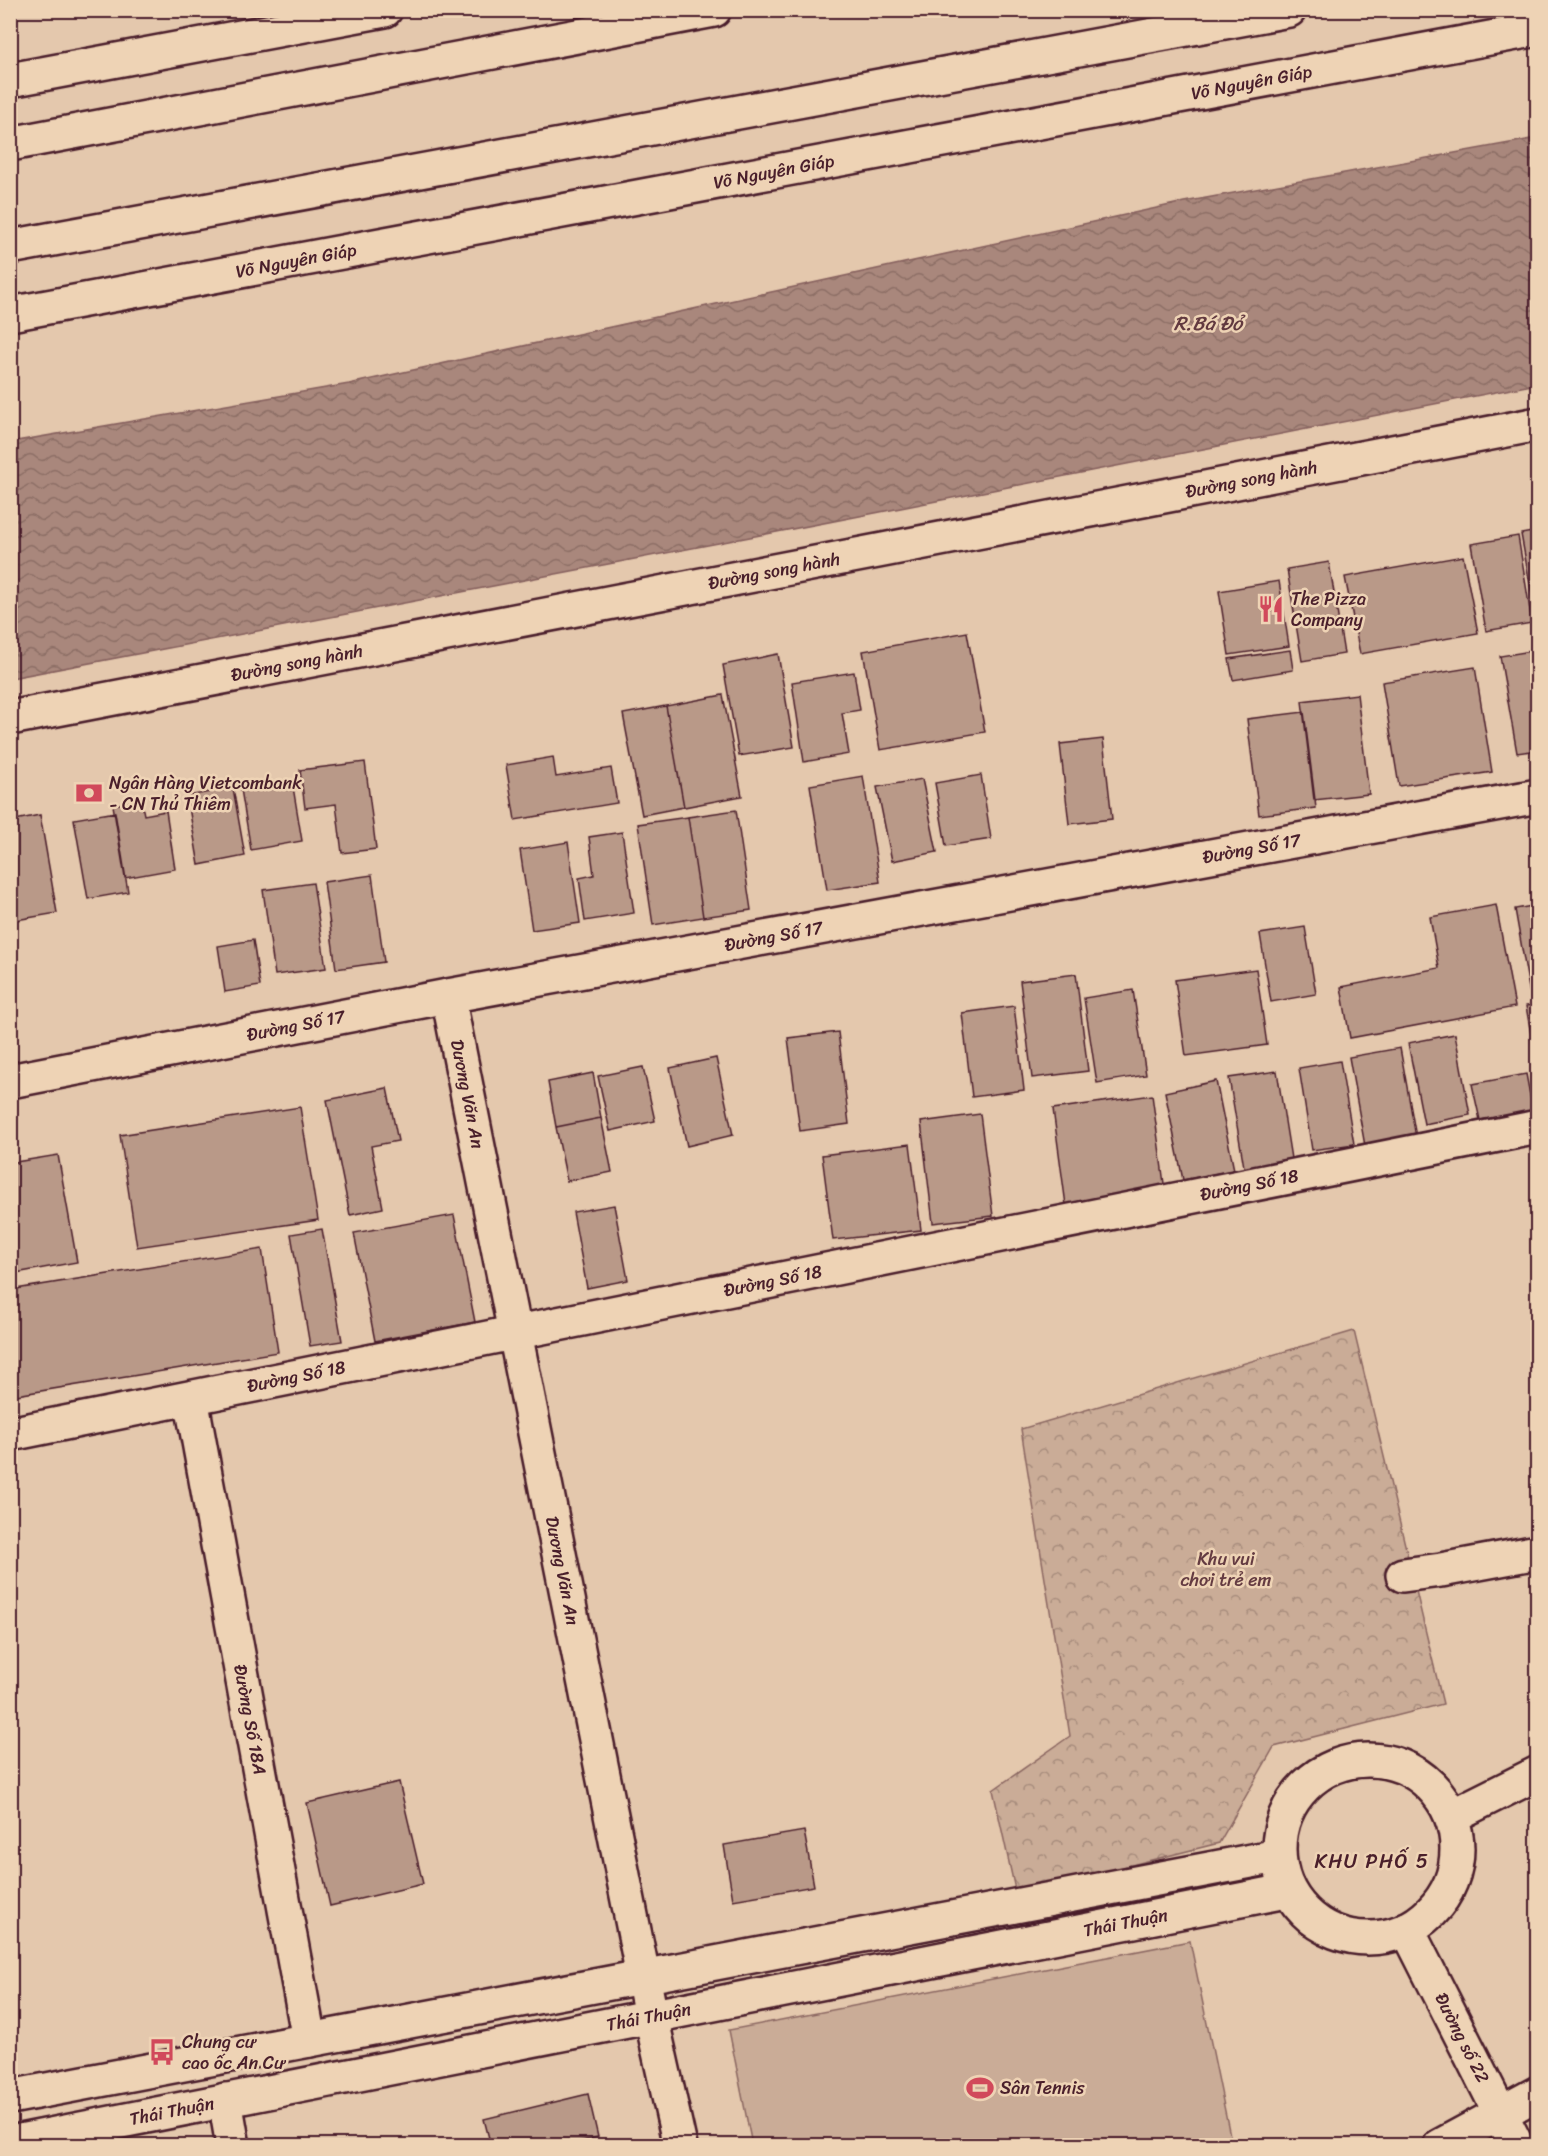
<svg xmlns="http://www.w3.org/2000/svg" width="1548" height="2156" viewBox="0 0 1548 2156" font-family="Sriracha,sans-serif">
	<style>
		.grass { fill: #caac97; stroke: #8a6661; stroke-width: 1.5 }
		.park { fill: url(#park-crowns); stroke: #8a6661; stroke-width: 1.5 }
		.water { fill: url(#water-waves); stroke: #835d5b; stroke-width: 1.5 }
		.building { fill: #b99988; stroke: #4a1f2b; stroke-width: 1.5 }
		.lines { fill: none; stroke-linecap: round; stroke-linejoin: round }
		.street-casing { stroke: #4a1f2b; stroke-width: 38 }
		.secondary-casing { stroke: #4a1f2b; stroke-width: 38 }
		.highway-casing { stroke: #4a1f2b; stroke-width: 38 }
		.street { stroke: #eed3b5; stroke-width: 33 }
		.secondary { stroke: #eed3b5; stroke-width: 33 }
		.highway { stroke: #eed3b5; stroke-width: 33 }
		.labels { text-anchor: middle; stroke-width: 5; stroke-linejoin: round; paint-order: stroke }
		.street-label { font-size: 18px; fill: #4a1f2b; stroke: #eed3b5 }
		.poi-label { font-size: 18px; fill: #4a1f2b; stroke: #eed3b5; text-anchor: start }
		.park-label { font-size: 18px; fill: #643b41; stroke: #eed3b5 }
		.water-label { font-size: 20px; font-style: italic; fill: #62393f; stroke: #eed3b5 }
		.neighbourhood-label { font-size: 20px; letter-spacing: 1.5px; fill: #4a1f2b; stroke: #eed3b5 }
	</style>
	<defs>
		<pattern id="park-crowns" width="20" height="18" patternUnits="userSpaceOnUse" patternTransform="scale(1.5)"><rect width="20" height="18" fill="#caac97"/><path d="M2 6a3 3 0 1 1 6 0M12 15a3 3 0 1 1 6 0" fill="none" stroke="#a68b7b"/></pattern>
		<pattern id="water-waves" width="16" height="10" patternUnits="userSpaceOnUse" patternTransform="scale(1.5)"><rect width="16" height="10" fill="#a9877b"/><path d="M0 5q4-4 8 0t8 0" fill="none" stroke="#8c6e65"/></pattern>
	</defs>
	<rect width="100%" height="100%" fill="#e4c8ad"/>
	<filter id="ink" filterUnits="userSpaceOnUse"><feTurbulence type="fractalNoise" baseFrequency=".0167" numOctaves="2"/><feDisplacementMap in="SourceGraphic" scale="12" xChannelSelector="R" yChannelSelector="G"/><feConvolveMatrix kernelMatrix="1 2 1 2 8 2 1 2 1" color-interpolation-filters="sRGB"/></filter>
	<g filter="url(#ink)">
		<!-- grass -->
		<path class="grass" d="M1190,1941L1232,2145H752L729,2030Z"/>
		<!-- park -->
		<path class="park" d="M1354,1331L1443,1704L1274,1747L1219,1843L1016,1894L993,1790L1070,1736L1021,1429Z"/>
		<!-- water -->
		<path class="water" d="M1537,138V384L829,522L11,678V442L349,384L1184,202Z"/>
		<!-- building -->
		<path class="building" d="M1538,531V618H1536L1521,534Z
			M1518,536L1532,623L1486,631L1471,544Z
			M1463,556L1478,633L1360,654L1345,577Z
			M1329,562L1344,654L1302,661L1287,569Z
			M1279,581L1289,646L1229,655L1219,591Z
			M967,632L985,732L880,750L863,651Z
			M1290,650L1293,670L1233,680L1229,659Z
			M1538,650V750L1517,753L1500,656Z
			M778,654L794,747L739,756L723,665Z
			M1475,667L1492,772L1399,786L1382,682Z
			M854,672L860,710L842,713L849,754L804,762L792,682Z
			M1357,694L1369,794L1314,800L1302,701Z
			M723,695L742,796L684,807L666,706Z
			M666,706L684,807L642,815L623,714Z
			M1304,712L1316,808L1259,815L1247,719Z
			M1103,739L1112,819L1069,824L1060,744Z
			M553,757L556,777L611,768L617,803L515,820L506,765Z
			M365,762L376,849L342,853L336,804L305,808L300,770Z
			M981,775L991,839L946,846L935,783Z
			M863,776L880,882L827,890L810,785Z
			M922,779L937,852L892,861L877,787Z
			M292,781L302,841L251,850L241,789Z
			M233,788L245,856L199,865L187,796Z
			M141,800L144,815L166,811L175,869L125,878L113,805Z
			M736,810L751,910L703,917L688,817Z
			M115,812L128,892L88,899L74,819Z
			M40,815L57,913L10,921V821Z
			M688,817L703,917L653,925L638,824Z
			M622,832L634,913L585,921L579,878L594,875L589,837Z
			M568,842L580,923L532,930L520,850Z
			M372,875L384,962L336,969L324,882Z
			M313,883L326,968L275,975L263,890Z
			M1496,905L1515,1007L1350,1038L1341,987L1439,968L1430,917Z
			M1538,905V999L1531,1000L1515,909Z
			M1305,927L1316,994L1271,1002L1260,934Z
			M253,940L260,986L225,992L218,946Z
			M1256,969L1267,1045L1186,1056L1175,980Z
			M1076,974L1088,1071L1032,1078L1020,981Z
			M1133,990L1146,1075L1097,1083L1084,998Z
			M1538,1004V1075L1526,1006Z
			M1014,1006L1024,1090L972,1097L962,1013Z
			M838,1032L849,1124L800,1131L788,1038Z
			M1455,1034L1470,1115L1424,1124L1408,1043Z
			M1400,1048L1416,1137L1365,1146L1349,1057Z
			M716,1058L733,1135L687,1146L670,1068Z
			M1340,1061L1354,1144L1312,1150L1299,1068Z
			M643,1067L655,1121L610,1131L598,1076Z
			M1277,1071L1292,1165L1245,1173L1229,1078Z
			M593,1073L601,1118L556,1127L548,1082Z
			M1526,1074L1533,1111L1480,1120L1472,1084Z
			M1216,1081L1234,1170L1183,1180L1165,1092Z
			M387,1088L398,1141L371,1146L383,1208L350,1215L327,1100Z
			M1152,1095L1165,1191L1066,1205L1053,1109Z
			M300,1107L318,1220L137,1247L120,1135Z
			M980,1114L993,1216L933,1223L921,1122Z
			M601,1118L612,1172L567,1181L556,1127Z
			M910,1144L921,1230L833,1240L822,1155Z
			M58,1155L77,1262L10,1274V1163Z
			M614,1205L628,1280L587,1288L573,1212Z
			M454,1215L475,1322L375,1341L354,1233Z
			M322,1229L342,1341L310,1346L291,1234Z
			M262,1249L278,1352L10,1396V1290Z
			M399,1782L423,1884L330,1906L307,1803Z
			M804,1831L814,1886L733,1900L724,1845Z
			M588,2094L598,2137L563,2146H491L484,2119Z"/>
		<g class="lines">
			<defs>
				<g id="street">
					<path id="s1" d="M448,996L651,2016L680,2146"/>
					<path id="s2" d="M10,1081L448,996L1538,796"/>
					<path id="s3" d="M191,1398L309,2040"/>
					<path id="s4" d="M10,1434L1538,1127"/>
					<path d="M1403,1575L1441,1570L1538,1552"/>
					<circle cx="1368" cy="1849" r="89"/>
					<path d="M1452,1816L1538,1773"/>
					<path id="s5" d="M1407,1929L1517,2146"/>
					<path d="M10,2097L1278,1856"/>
					<path d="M225,2100L233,2146"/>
					<path id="s6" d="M10,2143L1286,1891"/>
					<path d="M1440,2146L1538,2093"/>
				</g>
				<g id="secondary">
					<path id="s7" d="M10,718L1538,424"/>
				</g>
				<g id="highway">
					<path d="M10,80L385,10"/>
					<path d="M10,144L714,10"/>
					<path d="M10,247L1289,10"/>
					<path id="s8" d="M10,314L1538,29"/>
				</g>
			</defs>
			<!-- street casing -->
			<use href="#street" class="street-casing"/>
			<!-- secondary casing -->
			<use href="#secondary" class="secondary-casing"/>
			<!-- highway casing -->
			<use href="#highway" class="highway-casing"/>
			<!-- street -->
			<use href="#street" class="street"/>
			<!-- secondary -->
			<use href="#secondary" class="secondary"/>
			<!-- highway -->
			<use href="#highway" class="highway"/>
		</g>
	</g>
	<!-- icons -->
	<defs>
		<symbol id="restaurant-bare" viewBox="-9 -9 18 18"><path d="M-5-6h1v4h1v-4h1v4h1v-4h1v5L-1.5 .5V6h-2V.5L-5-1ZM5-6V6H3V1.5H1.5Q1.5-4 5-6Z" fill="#d1495b" stroke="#eed3b5" stroke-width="2.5" paint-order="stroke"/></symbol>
		<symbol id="bank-bare" viewBox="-9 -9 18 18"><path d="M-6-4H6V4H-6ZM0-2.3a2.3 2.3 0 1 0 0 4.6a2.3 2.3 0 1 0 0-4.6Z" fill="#d1495b" stroke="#eed3b5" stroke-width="2.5" paint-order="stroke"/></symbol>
		<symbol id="bus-bare" viewBox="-9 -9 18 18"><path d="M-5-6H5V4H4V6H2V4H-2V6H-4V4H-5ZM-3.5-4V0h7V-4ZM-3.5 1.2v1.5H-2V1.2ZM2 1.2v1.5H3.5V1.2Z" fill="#d1495b" stroke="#eed3b5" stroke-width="2.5" paint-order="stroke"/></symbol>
		<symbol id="stadium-bare" viewBox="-9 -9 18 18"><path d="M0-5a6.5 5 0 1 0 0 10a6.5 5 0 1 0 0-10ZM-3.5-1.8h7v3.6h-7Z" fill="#d1495b" stroke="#eed3b5" stroke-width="2.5" paint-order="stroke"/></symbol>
	</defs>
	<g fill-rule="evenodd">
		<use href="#restaurant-bare" x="1252" y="590" width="38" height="38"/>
		<use href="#bank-bare" x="70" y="774" width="38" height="38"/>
		<use href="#bus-bare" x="143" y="2033" width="38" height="38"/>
		<use href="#stadium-bare" x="961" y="2069" width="38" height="38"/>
	</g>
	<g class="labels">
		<!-- street labels -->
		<g class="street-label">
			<text dy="6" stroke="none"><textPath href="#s8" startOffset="1263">Võ Nguyên Giáp</textPath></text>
			<text dy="6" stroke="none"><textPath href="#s8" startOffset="777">Võ Nguyên Giáp</textPath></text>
			<text dy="6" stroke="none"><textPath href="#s8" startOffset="291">Võ Nguyên Giáp</textPath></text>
			<text dy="6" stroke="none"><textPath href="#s7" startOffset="1264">Đường song hành</textPath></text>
			<text dy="6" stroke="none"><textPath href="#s7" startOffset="778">Đường song hành</textPath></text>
			<text dy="6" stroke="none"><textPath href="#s7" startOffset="292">Đường song hành</textPath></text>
			<text dy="6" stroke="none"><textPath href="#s2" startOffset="1263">Đường Số 17</textPath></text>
			<text dy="6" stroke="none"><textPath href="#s2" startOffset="777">Đường Số 17</textPath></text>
			<text dy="6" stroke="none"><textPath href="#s2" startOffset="291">Đường Số 17</textPath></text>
			<text dy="6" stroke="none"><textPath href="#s1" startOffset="100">Dương Văn An</textPath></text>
			<text dy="6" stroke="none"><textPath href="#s4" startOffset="1264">Đường Số 18</textPath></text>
			<text dy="6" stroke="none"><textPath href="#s4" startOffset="778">Đường Số 18</textPath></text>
			<text dy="6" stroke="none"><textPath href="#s4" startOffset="292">Đường Số 18</textPath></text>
			<text dy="6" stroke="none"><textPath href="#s1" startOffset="586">Dương Văn An</textPath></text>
			<text dy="6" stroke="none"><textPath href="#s3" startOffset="327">Đường Số 18A</textPath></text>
			<text dy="6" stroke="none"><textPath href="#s6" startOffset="1137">Thái Thuận</textPath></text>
			<text dy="6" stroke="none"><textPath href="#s6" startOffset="651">Thái Thuận</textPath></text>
			<text dy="6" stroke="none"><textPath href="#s5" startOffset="122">Đường số 22</textPath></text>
			<text dy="6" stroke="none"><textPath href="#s6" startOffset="165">Thái Thuận</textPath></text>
		</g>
		<!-- poi labels -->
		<g class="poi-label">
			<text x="1291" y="605">The Pizza<tspan x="1291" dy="21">Company</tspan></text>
			<text x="109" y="789">Ngân Hàng Vietcombank<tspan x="109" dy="21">- CN Thủ Thiêm</tspan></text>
			<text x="182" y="2048">Chung cư<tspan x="182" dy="21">cao ốc An Cư</tspan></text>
			<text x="1000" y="2094">Sân Tennis</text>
		</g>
		<!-- park labels -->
		<g class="park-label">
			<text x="1226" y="1565">Khu vui<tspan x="1226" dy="21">chơi trẻ em</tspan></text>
		</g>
		<!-- water labels -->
		<g class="water-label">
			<text x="1208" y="330">R.Bá Đỏ</text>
		</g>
		<!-- neighbourhood labels -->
		<g class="neighbourhood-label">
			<text x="1372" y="1868">KHU PHỐ 5</text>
		</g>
	</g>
	<!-- margin -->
	<rect width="1548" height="2156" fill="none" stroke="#eed3b5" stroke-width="36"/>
	<rect x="18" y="18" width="1512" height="2120" fill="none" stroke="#4a1f2b" stroke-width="2" filter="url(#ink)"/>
</svg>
